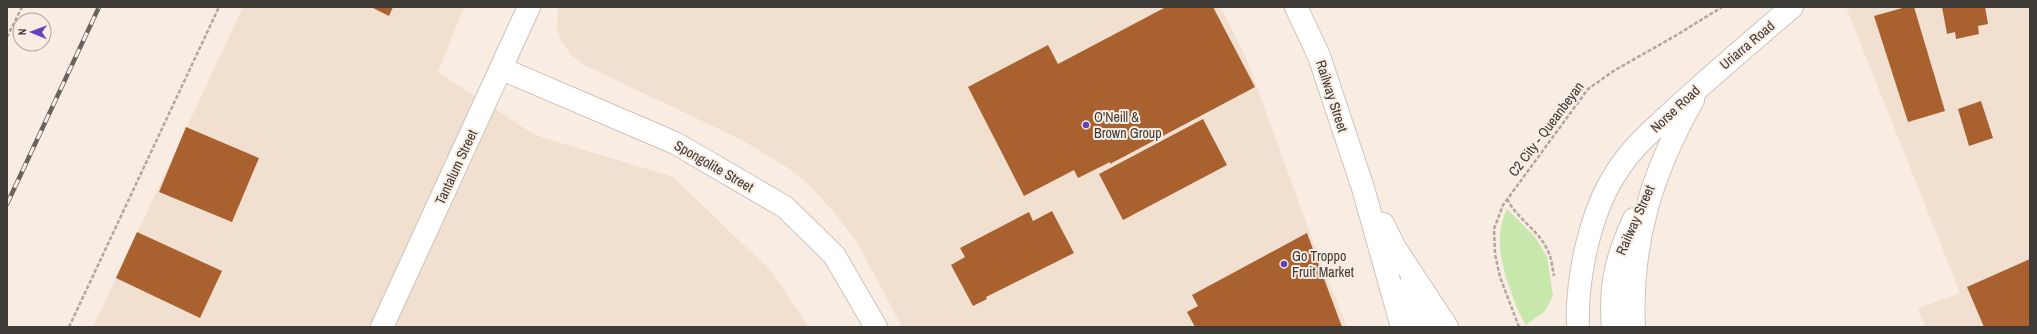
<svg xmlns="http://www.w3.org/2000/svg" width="2037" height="334" viewBox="0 0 2037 334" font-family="'Archivo Narrow',sans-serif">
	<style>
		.built { fill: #f1dfd0 }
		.green { fill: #c8e7ad }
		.building { fill: #a9622f }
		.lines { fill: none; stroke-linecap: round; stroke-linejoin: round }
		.street-casing { stroke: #cec3b9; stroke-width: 24 }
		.secondary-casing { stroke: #cec3b9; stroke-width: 24 }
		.path { stroke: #b0a79f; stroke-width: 2.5; stroke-dasharray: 4 2; stroke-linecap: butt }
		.street { stroke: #fff; stroke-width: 22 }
		.secondary { stroke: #fff; stroke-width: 22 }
		.rail-casing { stroke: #69635e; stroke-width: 4.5 }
		.rail { stroke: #f9ede3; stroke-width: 3; stroke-dasharray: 9; stroke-linecap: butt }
		.poi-dot { fill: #6144bc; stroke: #f9ede3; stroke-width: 1.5 }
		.labels { text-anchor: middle; stroke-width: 4; stroke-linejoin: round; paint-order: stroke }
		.street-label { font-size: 14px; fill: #3e3a36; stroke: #f9ede3 }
		.poi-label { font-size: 14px; fill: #3e3a36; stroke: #f9ede3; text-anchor: start }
	</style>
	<rect width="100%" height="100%" fill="#f9ede3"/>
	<!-- built -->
	<path class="built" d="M243,7H464L438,72L535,135L673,177L772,272L809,327H93Z
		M558,7H1221L1247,60L1310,233L1347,327H902L857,242L833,211L808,184L785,166L742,140L582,64L571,55L561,41L557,28Z
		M1846,7H2030V327H1925L1918,308L1960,293Z"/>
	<!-- green -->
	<path class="green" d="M1507,209L1535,237L1547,257L1553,296L1545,311L1526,325C1520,316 1516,305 1512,295C1502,266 1493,238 1507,209Z"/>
	<!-- building -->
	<path class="building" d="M371,7H393L389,16Z
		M1166,7H1213L1255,87L1110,164V162L1078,178L1074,170L1024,196L968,87L1048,45L1058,64Z
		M1906,7H1914L1945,111L1908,122L1874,16Z
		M1942,7H1985L1988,24L1978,26L1979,34L1956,39L1955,32L1947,34Z
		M1981,101L1993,138L1969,146L1958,109Z
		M1203,119L1227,165L1123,220L1099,174Z
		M186,127L259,158L232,222L159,192Z
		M1052,211L1074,253L986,297L987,299L973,306L951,265L965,257L960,248L1029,212L1033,221Z
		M137,232L222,271L200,318L116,278Z
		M1307,233L1342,327H1195L1187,312L1198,306L1192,295Z
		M2030,259V327H1984L1967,287Z"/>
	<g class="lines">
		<defs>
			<path id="street" d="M502,69L675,143L785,207L834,255L876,327
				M382,327L529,7"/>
			<path id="secondary" d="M1296,7L1319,56L1363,188L1402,327
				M1383,224L1395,248L1447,327
				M1409,286L1425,327
				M1578,327C1576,280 1590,212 1616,173C1631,148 1653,130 1673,111C1712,75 1752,41 1792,7
				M1613,327C1609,286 1617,256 1634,219
				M1634,327C1630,243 1652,172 1693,100"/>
		</defs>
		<!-- street casing -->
		<use href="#street" class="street-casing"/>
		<!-- secondary casing -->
		<use href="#secondary" class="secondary-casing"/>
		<!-- path -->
		<path class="path" d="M7,37L22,7
			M1507,199C1517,219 1539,230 1548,251C1552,259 1552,267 1554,276
			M69,327L219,7
			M1519,327L1500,277L1495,254L1494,229L1503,205L1588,89L1615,70L1675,36L1722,7"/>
		<!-- street -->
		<use href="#street" class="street"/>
		<!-- secondary -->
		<use href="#secondary" class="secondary"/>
		<defs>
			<path id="rail" d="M7,204L99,7"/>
		</defs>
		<!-- rail casing -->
		<use href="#rail" class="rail-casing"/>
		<!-- rail -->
		<use href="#rail" class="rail"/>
	</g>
	<!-- markers -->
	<g class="poi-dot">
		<circle cx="1086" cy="125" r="4"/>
		<circle cx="1284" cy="264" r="4"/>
	</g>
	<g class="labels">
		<!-- street labels -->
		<g class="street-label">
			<text transform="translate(1747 45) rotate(-40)" y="5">Uriarra Road</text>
			<text transform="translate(1332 96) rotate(72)" y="5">Railway Street</text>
			<text transform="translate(1675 109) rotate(-43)" y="5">Norse Road</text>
			<text transform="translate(1546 129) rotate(-53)" y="5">C2 City - Queanbeyan</text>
			<text transform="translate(714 166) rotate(30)" y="5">Spongolite Street</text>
			<text transform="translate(456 167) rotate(-65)" y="5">Tantalum Street</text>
			<text transform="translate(1635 220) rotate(-66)" y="5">Railway Street</text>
		</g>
		<!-- poi labels -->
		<g class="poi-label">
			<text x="1094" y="122">O'Neill &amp;<tspan x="1094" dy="16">Brown Group</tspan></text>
			<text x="1292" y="261">Go Troppo<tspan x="1292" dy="16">Fruit Market</tspan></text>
		</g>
	</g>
	<!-- border -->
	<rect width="2037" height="334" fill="none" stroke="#3e3a36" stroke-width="16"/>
	<!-- north arrow -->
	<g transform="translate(32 32) rotate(271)"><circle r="19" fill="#f9ede3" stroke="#aea59e"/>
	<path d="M0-3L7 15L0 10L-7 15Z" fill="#6144bc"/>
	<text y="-6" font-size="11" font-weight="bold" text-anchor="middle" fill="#3e3a36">N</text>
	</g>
</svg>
